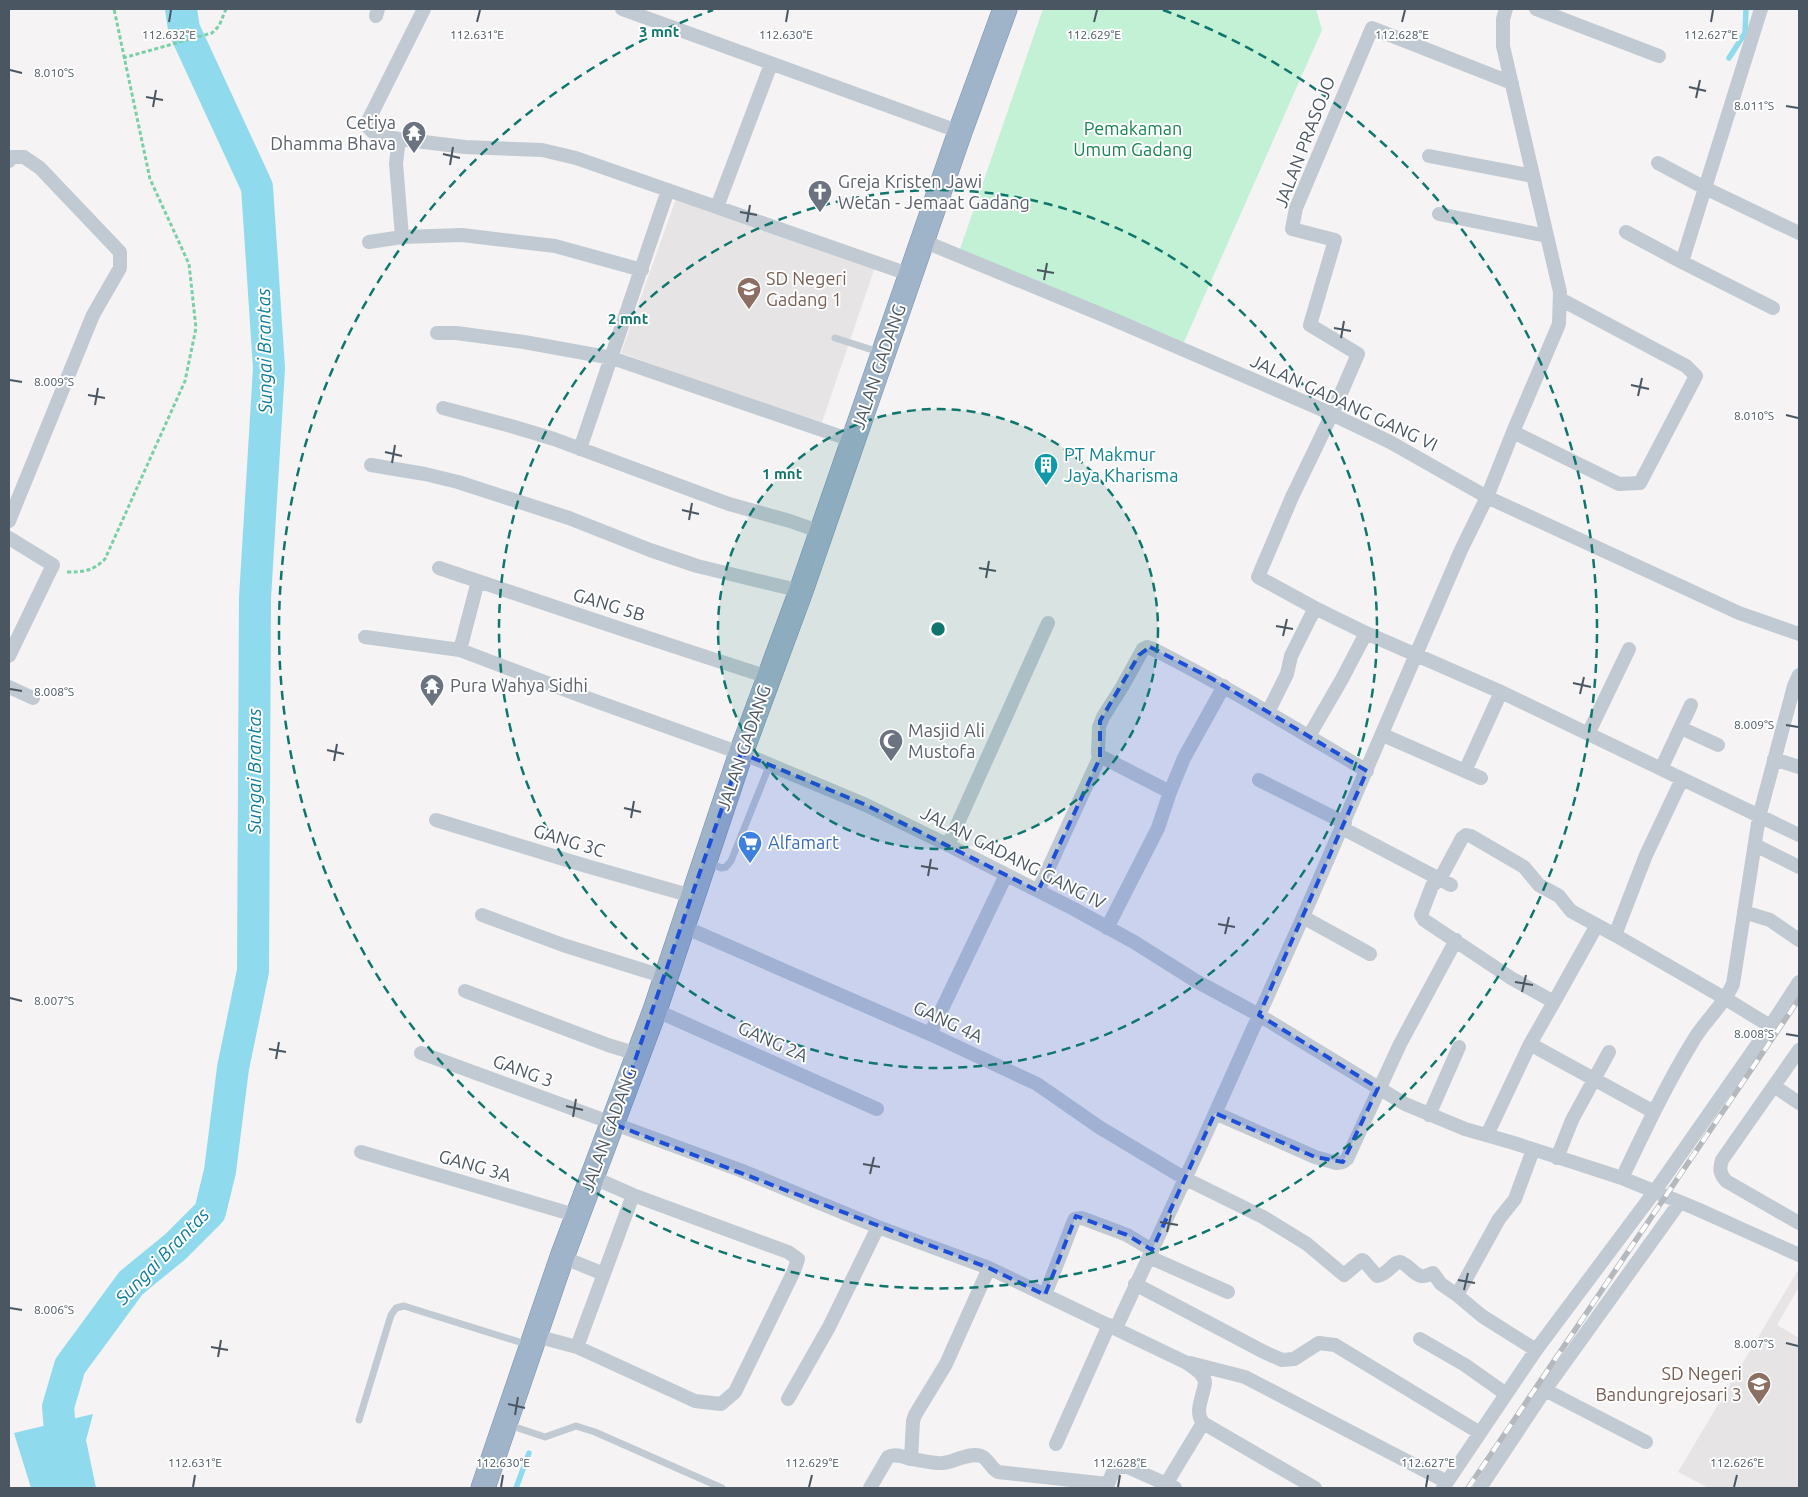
<svg xmlns="http://www.w3.org/2000/svg" width="1808" height="1497" viewBox="0 0 1808 1497" font-family="Ubuntu,sans-serif">
	<style>
		.education { fill: #e6e4e5 }
		.green { fill: #c3f1d5 }
		.water { fill: #90daee }
		.lines { fill: none; stroke-linecap: round; stroke-linejoin: round }
		.stream { stroke: #90daee; stroke-width: 5.5 }
		.river { stroke: #90daee; stroke-width: 32 }
		.trunk-casing { stroke: #7690ad; stroke-width: 25 }
		.path { stroke: #7ad0a6; stroke-width: 3; stroke-dasharray: 4 2.5; stroke-linecap: butt }
		.service { stroke: #c1cad2; stroke-width: 7 }
		.minor { stroke: #c1cad2; stroke-width: 14 }
		.trunk { stroke: #9fb4c9; stroke-width: 24 }
		.rail-casing { stroke: #b5b8bd; stroke-width: 5.5 }
		.rail { stroke: #fff; stroke-width: 4; stroke-dasharray: 11; stroke-linecap: butt }
		.marked { fill: #1d4ed8; fill-opacity: 0.2; stroke: #1d4ed8; stroke-width: 4; stroke-dasharray: 10 6; stroke-linejoin: round }
		.ticks { fill: none; stroke: #4a5661; stroke-width: 2 }
		.ring { fill: none; stroke: #0f766e; stroke-width: 2.5; stroke-dasharray: 9 6 }
		.labels { text-anchor: middle; stroke-width: 4; stroke-linejoin: round; paint-order: stroke }
		.worship-label { font-size: 18px; fill: #5b616d; stroke: #fff; text-anchor: start }
		.park-label { font-size: 18px; fill: #17864f; stroke: #fff }
		.street-label { font-size: 18px; fill: #4a5661; stroke: #fff }
		.education-label { font-size: 18px; fill: #785e54; stroke: #fff; text-anchor: start }
		.culture-label { font-size: 18px; fill: #0d838f; stroke: #fff; text-anchor: start }
		.shop-label { font-size: 18px; fill: #366cbe; stroke: #fff; text-anchor: start }
		.water-label { font-size: 19px; font-style: italic; fill: #0c7c9b; stroke: #fff }
		.ticks-label { font-size: 12px; text-anchor: middle; fill: #4a5661; stroke: #fff; stroke-width: 4; stroke-linejoin: round; paint-order: stroke }
		.centre { fill: #0f766e; stroke: #fff; stroke-width: 2.5 }
		.ring-label { font-size: 15px; text-anchor: middle; font-weight: bold; fill: #0f766e; stroke: #fff; stroke-width: 4; stroke-linejoin: round; paint-order: stroke }
	</style>
	<rect width="100%" height="100%" fill="#f5f3f3"/>
	<!-- education -->
	<path class="education" d="M676,199L875,267L821,425L621,353Z
		M1798,1270L1799,1287L1777,1325L1799,1338V1488H1709L1678,1472Z"/>
	<!-- green -->
	<path class="green" d="M1043,9H1316L1322,30L1184,342L958,255Z"/>
	<!-- water -->
	<path class="water" d="M93,1414L86,1440L96,1488H31L14,1433Z"/>
	<g class="lines">
		<!-- stream -->
		<path class="stream" d="M1729,58L1745,33L1746,9
			M516,1488L529,1453"/>
		<!-- river -->
		<path class="river" d="M68,1488L64,1475L58,1407L70,1366L131,1283L175,1247L210,1212L220,1171L233,1068L253,971L255,598L269,368L257,187L184,29L181,9"/>
		<defs>
			<path id="trunk" d="M483,1488L562,1257L655,1010L741,753L801,591L960,132L1005,9"/>
		</defs>
		<!-- trunk casing -->
		<use href="#trunk" class="trunk-casing"/>
		<!-- path -->
		<path class="path" d="M123,58L212,33L219,26L226,9
			M67,572C84,572 93,571 105,559L185,381L196,328L189,264L150,179L114,9"/>
		<!-- service -->
		<path class="service" d="M835,338L879,352
			M707,861L721,868L726,867L731,861L770,764
			M359,1420L391,1315L396,1308L404,1306L529,1345
			M509,1425L545,1437L576,1426L595,1432L722,1488"/>
		<!-- minor -->
		<path class="minor" d="M424,9L367,123L368,127L373,132L381,136L399,139L465,147L542,150L576,158L911,275
			M622,9L960,132
			M1536,9L1659,56
			M1761,9L1705,188L1799,233
			M376,16L378,9
			M1512,83L1372,28L1296,208L1292,229L1335,240L1310,325L1358,354L1332,414L1292,497L1258,577L1315,608L1366,633L1501,692L1799,835
			M399,139L396,163L402,237
			M1429,156L1533,176
			M9,161L12,157H24L40,168L120,252V268L93,315L9,521
			M1658,163L1705,188L1682,262L1773,308
			M717,207L771,64
			M1439,214L1547,236
			M1626,232L1682,262
			M923,241L1110,318L1323,410L1390,442L1487,497L1739,613L1799,634
			M369,242L402,237L462,235L555,246L642,270
			M437,333H456L524,342L612,358L854,441
			M443,408L511,426L554,439L729,504L790,521L821,532
			M1513,432L1619,484L1640,483L1696,376L1686,366L1560,299
			M580,449L668,190
			M371,465L425,474L458,482L569,518L650,550L697,566L801,591
			M9,538L53,565L9,656
			M439,568C549,605 658,642 768,677
			M365,637L460,650L587,698L754,758L866,805L948,845L1074,909L1134,942L1196,981L1259,1015L1405,1104L1465,1129L1514,1143L1622,1178L1697,1209L1799,1255
			M460,650L478,581
			M1224,686L1184,758L1170,792L1100,756L1098,754L1099,727L1103,717L1122,687L1143,649L1147,647L1153,649C1226,686 1296,729 1367,771
			M9,687L33,698
			M1268,712L1287,674L1291,656L1315,608
			M1681,728L1718,745
			M1588,734L1629,649
			M1383,735L1465,771L1501,692
			M1309,736L1342,679L1366,633
			M1774,759L1799,767
			M1661,769L1691,705
			M1465,771L1481,778
			M1259,780L1345,823
			M436,820L583,865L692,896
			M1342,828L1451,885
			M948,845L1048,623
			M1755,845L1799,867
			M1038,891L1100,756
			M1744,912L1770,920L1799,940
			M482,915L563,945L665,977
			M1303,917L1370,954
			M1597,925L1554,1002L1511,978L1424,920L1421,915L1432,886L1440,879L1462,838L1466,835L1471,836L1524,867L1539,885L1559,896L1571,911L1615,935L1726,999L1770,1026
			M682,926L930,1034L1037,1084L1099,1127L1184,1178L1263,1217L1307,1244L1344,1275L1362,1260L1364,1261L1377,1276C1388,1275 1394,1261 1400,1262C1408,1264 1413,1274 1421,1276C1424,1277 1430,1274 1433,1273L1441,1284L1457,1295L1499,1219L1515,1199L1533,1150
			M1107,928L1158,828L1170,792
			M1615,935L1646,855L1682,779
			M465,991L608,1045L637,1054
			M1554,1002L1530,1044L1654,1112
			M655,1010L877,1109
			M930,1034L1006,875
			M1799,1050L1722,1160C1719,1169 1720,1174 1726,1181L1799,1223
			M421,1053L740,1170L878,1227L989,1268L1187,1363C1194,1368 1205,1374 1205,1383C1203,1397 1194,1412 1203,1423
			M1774,1086L1799,1103
			M1215,1113L1315,1157L1336,1163L1343,1162L1347,1159L1400,1044L1456,940
			M1429,1115L1459,1047
			M1487,1135L1530,1044
			M361,1152L578,1216
			M1557,1158L1572,1120L1609,1052
			M1622,1178C1644,1132 1666,1085 1693,1041C1705,1020 1722,1008 1733,984L1759,817L1794,686L1799,675
			M562,1257L604,1274
			M1149,1257L1228,1292
			M1135,1284L1264,1352L1282,1360L1294,1359L1319,1343L1335,1345L1480,1433
			M1045,1295L1073,1223L1075,1219L1082,1218L1127,1235L1152,1250
			M1457,1295L1482,1316L1536,1350
			M1116,1328L1204,1138L1303,917L1461,550L1487,497L1513,432L1559,324L1560,292L1503,46V19L1506,9
			M536,1336L577,1347L695,1401L721,1404L735,1392L794,1271L798,1259L788,1252L633,1195L592,1177
			M1420,1339L1465,1365L1506,1394
			M577,1347L633,1195
			M1190,1363L1245,1377L1447,1482
			M1545,1390L1646,1442
			M788,1399L829,1327L878,1227
			M1056,1444L1109,1325
			M911,1459C921,1460 933,1464 943,1463C955,1462 968,1452 981,1456C989,1459 990,1468 998,1472L1108,1484L1115,1467H1128L1175,1488
			M1166,1484L1203,1423L1315,1488
			M870,1488L888,1457C895,1453 904,1457 911,1459L913,1421L915,1415L946,1364L989,1268
			M1443,1488L1536,1350L1655,1191L1773,1022L1799,982
			M1480,1488L1545,1390L1680,1202"/>
		<!-- trunk -->
		<use href="#trunk" class="trunk"/>
		<defs>
			<path id="rail" d="M1468,1488L1799,999"/>
		</defs>
		<!-- rail casing -->
		<use href="#rail" class="rail-casing"/>
		<!-- rail -->
		<use href="#rail" class="rail"/>
	</g>
	<!-- marked area -->
	<path class="marked" d="M1150,647L1211,678L1367,771L1259,1015L1378,1088L1343,1162L1315,1157L1215,1113L1152,1250L1127,1235L1076,1216L1045,1295L989,1268L613,1124L741,753L866,805L1038,891L1100,758V721L1139,655Z"/>
	<!-- ticks -->
	<path class="ticks" d="M169,22L171,10M477,22L480,10M786,22L788,10M1094,22L1097,10M1402,22L1405,10M1711,22L1713,10M10,70L22,73M1689,87L1706,91M146,97L163,100M1696,98L1700,80M1786,106L1798,108M153,107L156,90M443,154L460,158M450,165L453,147M740,212L757,215M747,222L750,205M1037,270L1054,273M1044,280L1047,263M1334,328L1351,331M1341,338L1344,321M10,380L22,382M1631,385L1649,389M88,395L105,398M1638,396L1642,378M95,405L98,388M1786,415L1798,418M385,452L402,456M392,463L395,445M682,510L699,514M689,520L692,503M979,568L996,571M986,578L989,561M1276,626L1293,629M1283,636L1287,619M1573,683L1591,687M10,689L22,691M1580,694L1584,677M1786,725L1798,727M327,750L344,754M334,761L337,744M624,808L641,812M631,818L634,801M921,866L938,869M928,876L931,859M1218,924L1235,927M1225,934L1229,917M1515,982L1533,985M1522,992L1526,975M10,998L22,1001M1786,1034L1798,1036M269,1049L286,1052M276,1059L279,1042M566,1106L583,1110M573,1117L576,1099M863,1164L880,1167M870,1174L874,1157M1160,1222L1178,1225M1167,1232L1171,1215M1458,1280L1475,1283M1464,1290L1468,1273M10,1308L22,1310M1786,1343L1798,1346M211,1347L228,1350M218,1357L221,1340M508,1404L525,1408M515,1415L518,1397M193,1487L195,1475M501,1487L503,1475M809,1487L812,1475M1118,1487L1120,1475M1426,1487L1428,1475M1734,1487L1737,1475"/>
	<!-- distance rings -->
	<circle cx="938" cy="629" r="220" fill="#0f766e" fill-opacity=".12"/>
	<g class="ring">
		<circle cx="938" cy="629" r="220"/>
		<circle cx="938" cy="629" r="439"/>
		<path d="M1163 10A659 659 0 1 1 713 10"/>
	</g>
	<!-- icons -->
	<defs>
		<symbol id="temple-pin" viewBox="-11 -11 22 30"><path d="M0 17L-7.5 6A9.5 9.5 0 1 1 7.5 6Z" fill="#6b7280" stroke="#fff"/><path d="M0-6L5-2H3V0L6.5 2.5H4V6H1.5V3h-3V6H-4V2.5H-6.5L-3 0V-2H-5Z" fill="#fff"/></symbol>
		<symbol id="church-pin" viewBox="-11 -11 22 30"><path d="M0 17L-7.5 6A9.5 9.5 0 1 1 7.5 6Z" fill="#6b7280" stroke="#fff"/><path d="M-1.2-6h2.4v3.5h3.3v2.4h-3.3V6h-2.4V-.1h-3.3v-2.4h3.3Z" fill="#fff"/></symbol>
		<symbol id="school-pin" viewBox="-11 -11 22 30"><path d="M0 17L-7.5 6A9.5 9.5 0 1 1 7.5 6Z" fill="#8d6e63" stroke="#fff"/><path d="M0-5L7-2L0 1L-7-2ZM-4 1L0 2.5L4 1V4Q0 6-4 4Z" fill="#fff"/></symbol>
		<symbol id="building-pin" viewBox="-11 -11 22 30"><path d="M0 17L-7.5 6A9.5 9.5 0 1 1 7.5 6Z" fill="#0f9aa8" stroke="#fff"/><path d="M-4-6H4V6H1V3H-1V6H-4ZM-2.5-4.3h1.7v1.8h-1.7ZM.8-4.3h1.7v1.8H.8ZM-2.5-1h1.7V.8h-1.7ZM.8-1h1.7V.8H.8Z" fill="#fff"/></symbol>
		<symbol id="mosque-pin" viewBox="-11 -11 22 30"><path d="M0 17L-7.5 6A9.5 9.5 0 1 1 7.5 6Z" fill="#6b7280" stroke="#fff"/><path d="M3.5-4.9A6 6 0 1 0 3.5 4.9A5 5 0 1 1 3.5-4.9Z" fill="#fff"/></symbol>
		<symbol id="supermarket-pin" viewBox="-11 -11 22 30"><path d="M0 17L-7.5 6A9.5 9.5 0 1 1 7.5 6Z" fill="#3f7fe0" stroke="#fff"/><path d="M-6-5.5h2.5l.6 2H6L4.5 2H-2.5L-4.4-4H-6ZM-1.5 3.2a1.3 1.3 0 1 0 .1 0ZM3 3.2a1.3 1.3 0 1 0 .1 0Z" fill="#fff"/></symbol>
	</defs>
	<g fill-rule="evenodd">
		<use href="#temple-pin" x="400" y="119" width="28" height="38"/>
		<use href="#church-pin" x="806" y="178" width="28" height="38"/>
		<use href="#school-pin" x="735" y="275" width="28" height="38"/>
		<use href="#building-pin" x="1032" y="451" width="28" height="38"/>
		<use href="#temple-pin" x="418" y="672" width="28" height="38"/>
		<use href="#mosque-pin" x="877" y="727" width="28" height="38"/>
		<use href="#supermarket-pin" x="736" y="829" width="28" height="38"/>
		<use href="#school-pin" x="1745" y="1370" width="28" height="38"/>
	</g>
	<g class="labels">
		<!-- worship labels -->
		<g class="worship-label">
			<text x="396" y="129" text-anchor="end">Cetiya<tspan x="396" dy="21">Dhamma Bhava</tspan></text>
			<text x="838" y="188">Greja Kristen Jawi<tspan x="838" dy="21">Wetan - Jemaat Gadang</tspan></text>
			<text x="450" y="692">Pura Wahya Sidhi</text>
			<text x="908" y="737">Masjid Ali<tspan x="908" dy="21">Mustofa</tspan></text>
		</g>
		<!-- park labels -->
		<g class="park-label">
			<text x="1133" y="135">Pemakaman<tspan x="1133" dy="21">Umum Gadang</tspan></text>
		</g>
		<!-- street labels -->
		<g class="street-label">
			<text transform="translate(1305 142) rotate(-69)" y="6">JALAN PRASOJO</text>
			<text transform="translate(879 367) rotate(-71)" y="6">JALAN GADANG</text>
			<text transform="translate(1344 403) rotate(25)" y="6">JALAN GADANG GANG VI</text>
			<text transform="translate(609 605) rotate(17)" y="6">GANG 5B</text>
			<text transform="translate(744 748) rotate(-71)" y="6">JALAN GADANG</text>
			<text transform="translate(569 841) rotate(17)" y="6">GANG 3C</text>
			<text transform="translate(1013 858) rotate(27)" y="6">JALAN GADANG GANG IV</text>
			<text transform="translate(948 1022) rotate(25)" y="6">GANG 4A</text>
			<text transform="translate(773 1042) rotate(24)" y="6">GANG 2A</text>
			<text transform="translate(523 1071) rotate(20)" y="6">GANG 3</text>
			<text transform="translate(609 1130) rotate(-70)" y="6">JALAN GADANG</text>
			<text transform="translate(475 1166) rotate(16)" y="6">GANG 3A</text>
		</g>
		<!-- education labels -->
		<g class="education-label">
			<text x="766" y="285">SD Negeri<tspan x="766" dy="21">Gadang 1</tspan></text>
			<text x="1742" y="1380" text-anchor="end">SD Negeri<tspan x="1742" dy="21">Bandungrejosari 3</tspan></text>
		</g>
		<!-- culture labels -->
		<g class="culture-label">
			<text x="1064" y="461">PT Makmur<tspan x="1064" dy="21">Jaya Kharisma</tspan></text>
		</g>
		<!-- shop labels -->
		<g class="shop-label">
			<text x="768" y="849">Alfamart</text>
		</g>
		<!-- water labels -->
		<g class="water-label">
			<text transform="translate(264 351) rotate(-91)" y="7">Sungai Brantas</text>
			<text transform="translate(254 771) rotate(-90)" y="7">Sungai Brantas</text>
			<text transform="translate(162 1256) rotate(-46)" y="7">Sungai Brantas</text>
		</g>
	</g>
	<g class="ticks-label">
		<text x="169" y="39">112.632°E</text>
		<text x="477" y="39">112.631°E</text>
		<text x="786" y="39">112.630°E</text>
		<text x="1094" y="39">112.629°E</text>
		<text x="1402" y="39">112.628°E</text>
		<text x="1711" y="39">112.627°E</text>
		<text x="54" y="77">8.010°S</text>
		<text x="1754" y="110">8.011°S</text>
		<text x="54" y="386">8.009°S</text>
		<text x="1754" y="420">8.010°S</text>
		<text x="54" y="696">8.008°S</text>
		<text x="1754" y="729">8.009°S</text>
		<text x="54" y="1005">8.007°S</text>
		<text x="1754" y="1038">8.008°S</text>
		<text x="54" y="1314">8.006°S</text>
		<text x="1754" y="1348">8.007°S</text>
		<text x="195" y="1467">112.631°E</text>
		<text x="503" y="1467">112.630°E</text>
		<text x="812" y="1467">112.629°E</text>
		<text x="1120" y="1467">112.628°E</text>
		<text x="1428" y="1467">112.627°E</text>
		<text x="1737" y="1467">112.626°E</text>
	</g>
	<circle cx="938" cy="629" r="8" class="centre"/>
	<g class="ring-label">
		<text x="659" y="37">3 mnt</text>
		<text x="628" y="324">2 mnt</text>
		<text x="782" y="479">1 mnt</text>
	</g>
	<!-- border -->
	<rect width="1808" height="1497" fill="none" stroke="#4a5661" stroke-width="20"/>
</svg>
